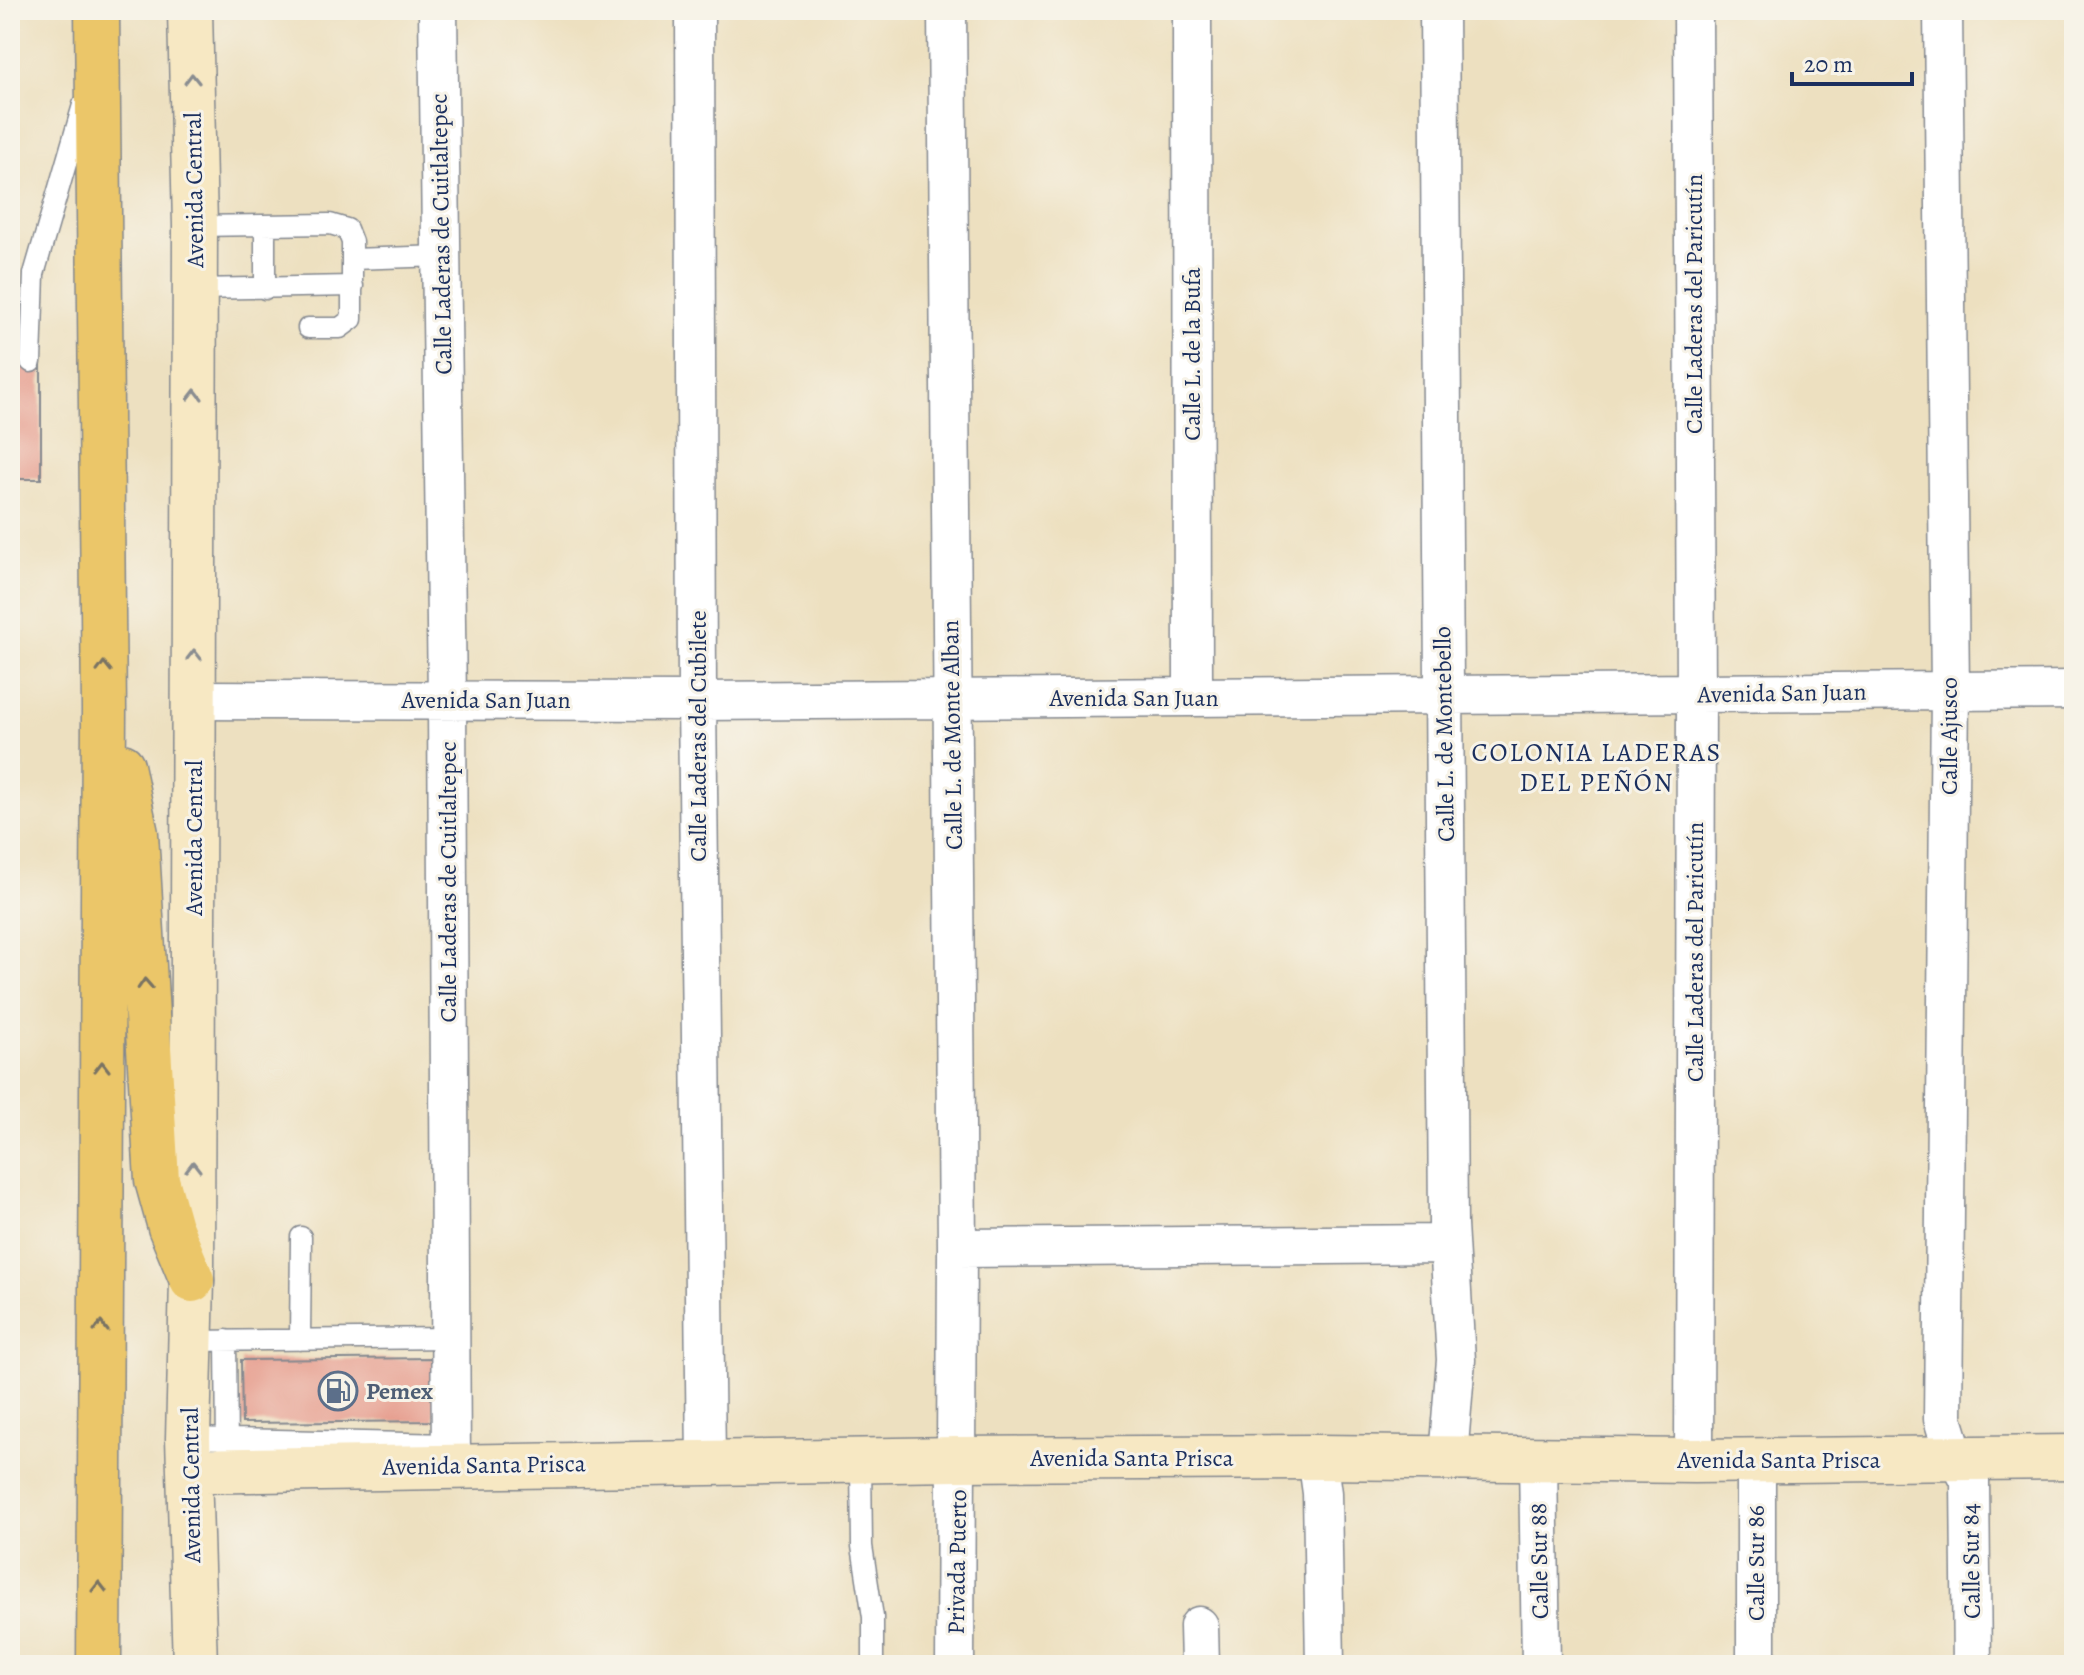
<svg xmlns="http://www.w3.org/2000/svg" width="2084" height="1675" viewBox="0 0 2084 1675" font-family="Alegreya,serif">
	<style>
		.building { fill: #e69c8d }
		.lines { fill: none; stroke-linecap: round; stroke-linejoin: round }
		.lane-casing { stroke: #84888f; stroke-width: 23 }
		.street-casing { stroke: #84888f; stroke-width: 41 }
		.secondary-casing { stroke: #84888f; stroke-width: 47 }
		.highway-casing { stroke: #84888f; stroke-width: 47 }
		.lane { stroke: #fff; stroke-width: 20 }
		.street { stroke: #fff; stroke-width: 38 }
		.secondary { stroke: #f7e8c3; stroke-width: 44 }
		.highway { stroke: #ebc669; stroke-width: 44 }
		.oneway { stroke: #898c90 }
		.oneway2 { stroke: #797363 }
		.labels { text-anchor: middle; stroke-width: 6; stroke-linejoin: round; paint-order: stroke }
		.street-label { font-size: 24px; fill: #1b2f5e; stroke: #f7f3e8 }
		.service-label { font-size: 24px; font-weight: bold; fill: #4e5e75; stroke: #f7f3e8; text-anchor: start }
		.neighbourhood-label { font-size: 26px; letter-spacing: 2px; fill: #1b2f5e; stroke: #f7f3e8 }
	</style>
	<rect width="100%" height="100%" fill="#f7f3e8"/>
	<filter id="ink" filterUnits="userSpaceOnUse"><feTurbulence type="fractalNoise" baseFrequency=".0125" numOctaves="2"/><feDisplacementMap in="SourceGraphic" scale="16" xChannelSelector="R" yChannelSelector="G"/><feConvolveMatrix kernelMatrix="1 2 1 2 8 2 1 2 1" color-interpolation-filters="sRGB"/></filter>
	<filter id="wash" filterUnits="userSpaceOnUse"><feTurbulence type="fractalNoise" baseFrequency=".006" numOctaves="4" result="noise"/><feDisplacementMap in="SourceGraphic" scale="32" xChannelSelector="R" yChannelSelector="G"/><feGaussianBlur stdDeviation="1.8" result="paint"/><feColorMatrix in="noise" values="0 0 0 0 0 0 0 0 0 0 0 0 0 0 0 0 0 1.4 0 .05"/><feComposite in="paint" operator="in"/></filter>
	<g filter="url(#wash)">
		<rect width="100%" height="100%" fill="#ede0c0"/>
		<g id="blocks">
			<!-- building -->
			<path class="building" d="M10,362H41V479H10Z
				M434,1358V1421L242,1423L241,1360Z"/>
		</g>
	</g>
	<g filter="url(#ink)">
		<use href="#blocks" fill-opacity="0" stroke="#84888f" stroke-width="2"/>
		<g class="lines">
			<defs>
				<path id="lane" d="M195,226L330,224L347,229L352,242V319L340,328H308
					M352,259L442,256
					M195,289L353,286
					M265,289V225
					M31,362L34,274L83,105
					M226,1340L227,1452
					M300,1340L301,1237
					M190,1341L450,1338
					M188,1438L450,1444
					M861,1461L862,1546L873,1617V1665"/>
				<path id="street" d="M438,10L447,700L451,1466
					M695,10L697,701L706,1462
					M947,10L957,1248L955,1665
					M1192,10L1193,697
					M1439,10L1448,1224L1456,1360L1448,1457
					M1693,10L1696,694L1694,1461
					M1943,10L1950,691L1943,1419L1951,1445L1970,1481L1972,1665
					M194,700L697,701L2074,690
					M957,1248L1449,1244
					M1317,1457L1322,1493L1325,1665
					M1538,1458L1541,1665
					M1756,1461V1665
					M1199,1626L1200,1665"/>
				<path id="secondary" d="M190,10L195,226L192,1280L188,1438L195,1665
					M189,1471L957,1459L1317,1457L1694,1461L2074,1457"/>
				<path id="highway" d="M97,10L104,710L99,1665
					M122,766L136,834L157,1180L170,1227L192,1280"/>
			</defs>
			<!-- lane casing -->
			<use href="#lane" class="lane-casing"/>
			<!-- street casing -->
			<use href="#street" class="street-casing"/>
			<!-- secondary casing -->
			<use href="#secondary" class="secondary-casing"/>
			<!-- highway casing -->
			<use href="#highway" class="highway-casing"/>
			<!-- lane -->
			<use href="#lane" class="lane"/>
			<!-- street -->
			<use href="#street" class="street"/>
			<!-- secondary -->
			<use href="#secondary" class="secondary"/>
			<!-- highway -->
			<use href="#highway" class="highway"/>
		</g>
		<!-- one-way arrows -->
		<defs><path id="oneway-chevron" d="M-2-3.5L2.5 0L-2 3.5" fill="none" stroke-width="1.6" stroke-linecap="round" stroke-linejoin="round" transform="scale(2)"/></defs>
		<g class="oneway">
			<use href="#oneway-chevron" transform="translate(192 79) rotate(-91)"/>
			<use href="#oneway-chevron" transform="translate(195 395) rotate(-90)"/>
			<use href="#oneway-chevron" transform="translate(194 655) rotate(-90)"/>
			<use href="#oneway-chevron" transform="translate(193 1167) rotate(-90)"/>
		</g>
		<g class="oneway2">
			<use href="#oneway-chevron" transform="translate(104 667) rotate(-91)"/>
			<use href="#oneway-chevron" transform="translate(145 984) rotate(-93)"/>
			<use href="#oneway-chevron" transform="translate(102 1067) rotate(-90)"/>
			<use href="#oneway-chevron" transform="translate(101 1327) rotate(-90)"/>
			<use href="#oneway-chevron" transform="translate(99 1587) rotate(-90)"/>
		</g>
	</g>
	<!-- icons -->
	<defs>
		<symbol id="fuel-ring" viewBox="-11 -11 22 22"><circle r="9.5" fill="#f7f3e8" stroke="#5c6f8a" stroke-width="1.5"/><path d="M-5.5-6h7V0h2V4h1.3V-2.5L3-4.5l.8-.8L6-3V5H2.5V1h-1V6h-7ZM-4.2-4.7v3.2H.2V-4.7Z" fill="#5c6f8a"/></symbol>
	</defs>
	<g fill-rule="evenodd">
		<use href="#fuel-ring" x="316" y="1369" width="44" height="44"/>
	</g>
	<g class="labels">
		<!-- street labels -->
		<g class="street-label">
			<text transform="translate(194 190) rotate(-91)" y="8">Avenida Central</text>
			<text transform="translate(441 234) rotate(-91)" y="8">Calle Laderas de Cuitlaltepec</text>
			<text transform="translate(1694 304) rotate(-90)" y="8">Calle Laderas del Paricutín</text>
			<text transform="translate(1192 354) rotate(-90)" y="8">Calle L. de la Bufa</text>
			<text transform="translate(1782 693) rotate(-1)" y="8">Avenida San Juan</text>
			<text x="1134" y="706">Avenida San Juan</text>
			<text x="486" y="708">Avenida San Juan</text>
			<text transform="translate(1444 734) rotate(-91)" y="8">Calle L. de Montebello</text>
			<text transform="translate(952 735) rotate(-91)" y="8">Calle L. de Monte Alban</text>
			<text transform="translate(698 736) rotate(-90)" y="8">Calle Laderas del Cubilete</text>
			<text transform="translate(1949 736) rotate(-90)" y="8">Calle Ajusco</text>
			<text transform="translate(194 838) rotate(-90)" y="8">Avenida Central</text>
			<text transform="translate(448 882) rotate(-90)" y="8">Calle Laderas de Cuitlaltepec</text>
			<text transform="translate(1695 952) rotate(-90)" y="8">Calle Laderas del Paricutín</text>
			<text x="1132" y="1466">Avenida Santa Prisca</text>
			<text x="1779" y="1468">Avenida Santa Prisca</text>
			<text transform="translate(484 1465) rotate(-1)" y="8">Avenida Santa Prisca</text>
			<text transform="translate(191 1485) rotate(-91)" y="8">Avenida Central</text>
			<text transform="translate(1539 1561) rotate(-91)" y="8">Calle Sur 88</text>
			<text transform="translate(1971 1561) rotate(-91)" y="8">Calle Sur 84</text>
			<text transform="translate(957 1562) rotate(-89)" y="8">Privada Puerto</text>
			<text transform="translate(1756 1563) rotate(-90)" y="8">Calle Sur 86</text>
		</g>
		<!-- service labels -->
		<g class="service-label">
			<text x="366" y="1399">Pemex</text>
		</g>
		<!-- neighbourhood labels -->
		<g class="neighbourhood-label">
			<text x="1597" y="761">COLONIA LADERAS<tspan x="1597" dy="30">DEL PEÑÓN</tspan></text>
		</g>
	</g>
	<!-- margin -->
	<rect width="2084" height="1675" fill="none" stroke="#f7f3e8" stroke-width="40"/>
	<!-- scale -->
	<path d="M1792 72v12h120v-12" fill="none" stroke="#1b2f5e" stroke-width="4"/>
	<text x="1804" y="72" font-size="24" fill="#1b2f5e" stroke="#f7f3e8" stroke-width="6" paint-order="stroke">20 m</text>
</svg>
